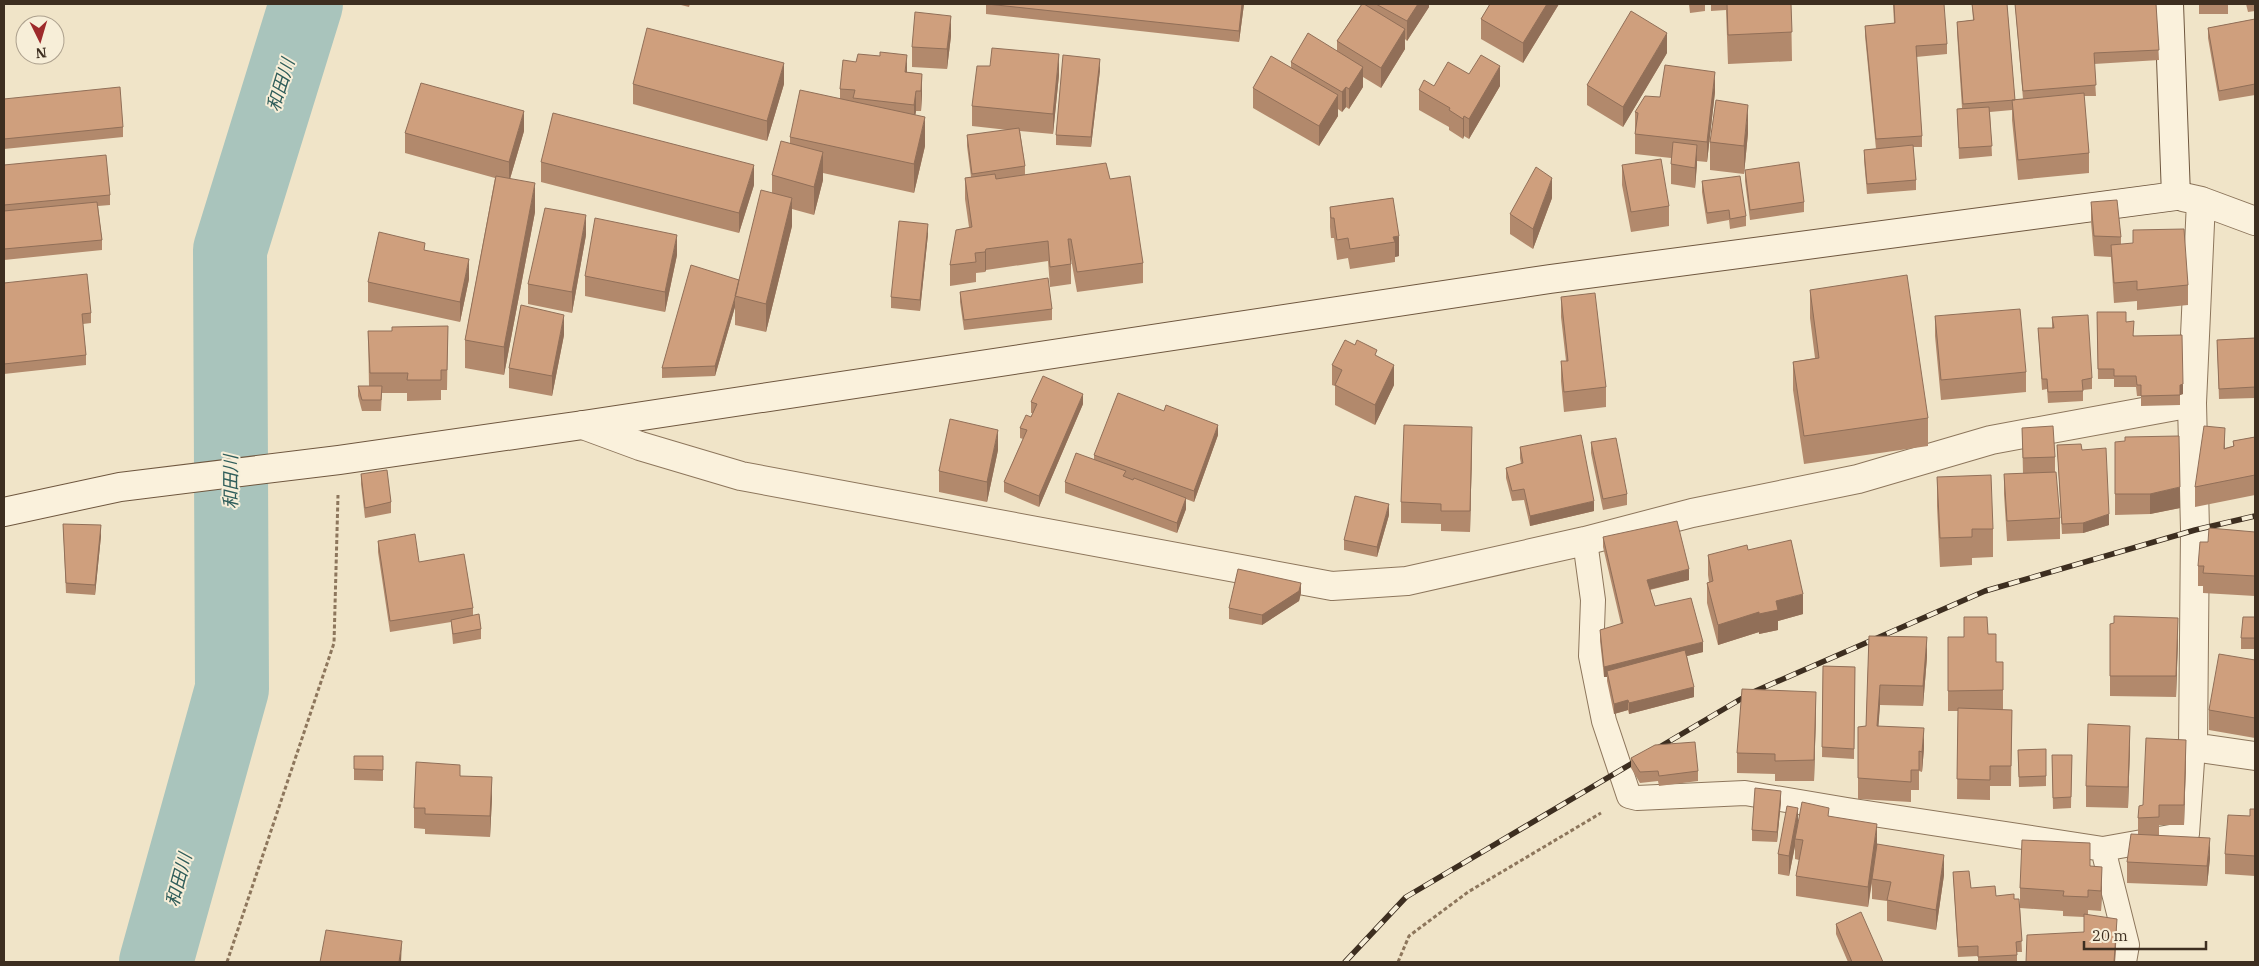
<svg xmlns="http://www.w3.org/2000/svg" width="2259" height="966" viewBox="0 0 2259 966" font-family="'IBM Plex Serif','Noto Sans JP',serif">
	<style>
		.lines { fill: none; stroke-linecap: round; stroke-linejoin: round }
		.river { stroke: #a9c4bc; stroke-width: 74 }
		.lane-casing { stroke: #8d765c; stroke-width: 26 }
		.street-casing { stroke: #8d765c; stroke-width: 30 }
		.secondary-casing { stroke: #6f573f; stroke-width: 30 }
		.path { stroke: #8d765c; stroke-width: 3; stroke-dasharray: 4 2.5; stroke-linecap: butt }
		.lane { stroke: #faf1dc; stroke-width: 24 }
		.street { stroke: #faf1dc; stroke-width: 28 }
		.secondary { stroke: #faf1dc; stroke-width: 28 }
		.rail-casing { stroke: #3d2e20; stroke-width: 5.5 }
		.rail { stroke: #f7eed8; stroke-width: 4; stroke-dasharray: 11; stroke-linecap: butt }
		.wall { fill: #b2896c }
		.shaded-wall { fill: #916f58 }
		.building { fill: #cf9f7d; stroke: #916f58 }
		.labels { text-anchor: middle; stroke-width: 4; stroke-linejoin: round; paint-order: stroke }
		.water-label { font-size: 18px; font-style: italic; fill: #2f5d5a; stroke: #f7eed8 }
	</style>
	<rect width="100%" height="100%" fill="#f0e4c8"/>
	<g class="lines">
		<!-- river -->
		<path class="river" d="M156,962L232,689L230,250L306,4"/>
		<defs>
			<path id="lane" d="M1585,541L1593,600L1591,656L1604,721L1629,796L1637,798L1745,793L1847,810L2103,849L2187,834L2193,747
				M2103,849L2127,945L2124,962"/>
			<path id="street" d="M2183,197L2201,201L2255,221
				M2201,201L2192,403L2195,530L2193,747L2255,756
				M583,425L640,446L741,476L1332,586L1407,581L1585,541L1692,513L1858,479L1991,440L2192,403"/>
			<path id="secondary" d="M4,512L120,487L339,460L583,425L1550,279L2176,196L2169,4"/>
		</defs>
		<!-- lane casing -->
		<use href="#lane" class="lane-casing"/>
		<!-- street casing -->
		<use href="#street" class="street-casing"/>
		<!-- secondary casing -->
		<use href="#secondary" class="secondary-casing"/>
		<!-- path -->
		<path class="path" d="M227,962L334,643L338,495
			M1398,962L1409,936L1468,892L1601,813"/>
		<!-- lane -->
		<use href="#lane" class="lane"/>
		<!-- street -->
		<use href="#street" class="street"/>
		<!-- secondary -->
		<use href="#secondary" class="secondary"/>
		<defs>
			<path id="rail" d="M1345,962L1406,897L1751,693L1985,591L2195,530L2255,516"/>
		</defs>
		<!-- rail casing -->
		<use href="#rail" class="rail-casing"/>
		<!-- rail -->
		<use href="#rail" class="rail"/>
	</g>
	<!-- wall -->
	<path class="wall" d="M677,4H690L689,7Z
		M986,4H1244L1239,42L986,14Z
		M1362,4H1429V7L1407,41L1405,39V49L1381,88L1363,77V87L1349,109L1346,107L1342,112L1338,109V116L1319,146L1253,108V88L1291,68V62L1337,51V41Z
		M1490,4H1559L1523,63L1481,39V19Z
		M1689,4H1705V11L1690,13Z
		M1711,4H1791L1792,61L1728,64L1726,10L1711,11Z
		M1893,4L1947,44V54L1916,57L1922,136V147H1913L1916,180V190L1867,194L1864,160V150L1876,149L1865,36V26L1894,23Z
		M1972,4H2007L2015,100L2023,99L2015,4H2156L2159,60L2094,64L2096,96H2084L2089,153V173L2018,180L2012,120V110L1990,112L1992,156L1959,159L1957,109L1962,108L1957,32V22L1973,20Z
		M2199,4H2228V14H2199Z
		M2246,4H2255V11L2248,12Z
		M2255,19V95L2219,101L2208,38V28Z
		M951,36L947,69L912,67V47Z
		M1667,53L1623,127L1587,105V85Z
		M990,66L1059,75L1053,134L1020,131L1025,166V175L1110,179L1143,263V283L1077,292L1071,259V284L1050,287L1048,261L986,270L985,272L976,273V282L950,286V265L969,227L965,199V178L971,177L967,146V135L1008,130L972,126V106Z
		M1100,70L1091,147L1056,145V135Z
		M907,72L922,74V94L921,111H916L915,115L925,146L914,193L823,173V180L814,215L792,209V226L766,332L735,325V307L715,376L662,378V368L739,280L772,193V175L790,143V137L840,99V89Z
		M1469,74L1500,86L1469,139L1464,136L1463,139L1449,130V127L1419,110V90L1434,86Z
		M633,84H784L767,141L633,104Z
		M1715,92L1707,162L1697,161L1695,188L1671,184V158L1635,154V112L1660,97Z
		M4,99L123,127V137L4,149Z
		M524,131L510,179L535,212L504,375L465,368V340L495,178L405,153V133Z
		M1748,133L1744,174L1710,170V142Z
		M541,162L754,185L739,233L541,182Z
		M4,165L110,195V205L98,206L102,240V250L4,260Z
		M1622,165L1669,206V226L1631,232L1622,185Z
		M1745,170L1804,202V212L1750,220L1745,181Z
		M1702,181L1746,216V226L1730,229L1729,220L1707,224L1702,192Z
		M1393,198L1399,256L1395,257V262L1350,269L1348,258L1337,260L1334,238H1331L1330,227V207Z
		M1552,198L1533,249L1510,234V214Z
		M2091,202L2121,237V244L2188,285V305L2137,310V301L2114,303L2111,257L2094,256L2091,222Z
		M928,234L920,311L891,308V297Z
		M586,235L572,313L528,304V284Z
		M425,250L469,279L460,322L368,302V282Z
		M677,255L665,312L585,296V276Z
		M4,283L91,313V323L83,324L86,355V365L4,374Z
		M1810,290L1928,418V446L1804,464L1793,390V362L1815,358L1810,318Z
		M960,292L1052,309V320L964,330L960,302Z
		M1561,297L1606,387V407L1564,412L1561,381V361H1566L1561,317Z
		M2097,312L2126,322L2134,336L2183,394L2180,395V405L2141,406V396H2137L2136,387H2114V379H2098Z
		M1935,316L2026,372V392L1941,400L1935,336Z
		M2052,317L2092,378V389L2083,390V401L2048,403L2047,389L2042,390L2038,328H2052Z
		M448,326L447,390H441V400L407,401V393H382L381,411H362L358,396V386H369L368,331H392Z
		M564,335L552,396L509,388V368Z
		M2255,338V398L2219,399L2217,340Z
		M1377,356L1394,385L1375,425L1335,405V386L1332,385V365Z
		M1031,402L1083,404L1039,507L1004,492V482L1023,439L1020,438V428L1031,417L1033,413H1031Z
		M1164,411L1218,435L1194,502L1186,499V509L1177,533L1065,493V482L1094,459V455Z
		M2022,428L2055,457V472L2060,518V539L2007,541L2004,494V474H2023Z
		M2255,437V495L2195,507V487L2225,448L2233,446V441Z
		M1591,442L1627,494V505L1603,510L1591,453Z
		M2115,442L2180,508L2150,514L2115,515Z
		M2057,445L2082,450L2109,525L2083,533L2062,534Z
		M1520,447L1594,511L1530,526L1524,500L1512,501L1506,478V468L1521,464L1520,458Z
		M1472,448L1470,532L1441,531V524L1401,523V502Z
		M998,450L987,502L939,492V471Z
		M361,474L391,502V513L365,518L361,484Z
		M1937,477L1993,529V557L1972,558V565L1940,567L1937,506Z
		M1389,515L1377,557L1344,550V540Z
		M63,524L101,536L95,595L66,593Z
		M2255,532V596L2203,593V586H2198V566L2208,542Z
		M1603,537L1689,580L1650,590L1655,606L1703,652L1687,656L1694,697L1629,714L1628,710L1614,714L1607,681V677H1604L1600,641V630L1621,624L1603,547Z
		M378,541L419,562L473,608V615L481,629V639L453,644L451,622L390,632L378,552Z
		M1748,550L1803,614L1778,621V630L1759,634V632L1718,645L1707,603V583L1709,582L1708,575V555Z
		M1301,593L1299,601L1262,625L1229,619V608Z
		M2255,617V649H2241V638Z
		M2110,624L2178,639L2176,697L2110,696Z
		M1988,634L1996,662H2003V710H2012L2011,786H1990V800L1957,799L1958,711H1948V637H1964Z
		M1869,636L1927,657L1923,706L1880,705L1878,726L1924,748L1922,772L1919,771V790H1911V802L1858,799V727L1866,726Z
		M2255,660V738L2209,730V710Z
		M1823,666L1855,667L1854,759L1822,757Z
		M1816,712L1814,781H1775V774L1737,773V753Z
		M2130,746L2128,808L2086,807V786Z
		M2046,749V786L2019,787L2018,750Z
		M2052,755H2072L2071,808L2053,809Z
		M354,756H383V781L354,780Z
		M1631,758L1698,771V781L1659,786L1658,781L1640,783L1631,768Z
		M2186,760L2184,825H2159V835L2210,858L2207,886L2127,883V862L2138,834V818L2143,805Z
		M460,776L492,798L490,837L425,834V829L414,828V808Z
		M1781,801L1777,842L1752,841V830Z
		M2255,809V876L2225,874V854L2250,816Z
		M1829,816L1877,844L1944,875L1936,930L1887,921V901L1872,899V883L1868,907L1796,896V876L1799,860L1795,859V846L1789,876L1778,874V854L1798,822Z
		M2090,866L2102,887L2101,911L2088,910V915L2117,930L2115,962H2026L2084,932V917L2063,916V911L2020,908L2022,952H2017V962H1978V956L1958,957L1953,872L1971,888L1996,896L2014,899L2020,905V888Z
		M1836,924L1883,962H1848L1836,934Z"/>
	<!-- shaded-wall -->
	<path class="shaded-wall" d="M1242,4H1244L1239,42V31Z
		M1418,4H1429V7L1407,41V21Z
		M1547,4H1559L1523,63V43Z
		M951,16V36L947,69V49Z
		M1405,29V49L1381,88V68Z
		M1667,33V53L1623,127V107Z
		M1059,54V75L1053,134V114Z
		M907,55V75L905,72Z
		M1100,59V70L1091,147V137Z
		M784,63V84L767,141V121Z
		M1500,66V86L1469,139V119Z
		M1363,67V87L1349,109V89Z
		M1715,72V92L1707,162V142Z
		M922,74V94L921,111V91Z
		M1346,87V107L1342,112V92Z
		M916,91V111L914,125V105Z
		M1338,95V116L1319,146V126Z
		M1748,105V133L1744,174V146Z
		M524,111V131L509,182V162Z
		M1464,116V136L1463,139V119Z
		M925,117V146L914,193V164Z
		M1697,145V165L1695,188V168Z
		M823,152V180L814,215V187Z
		M754,165V185L739,233V213Z
		M1552,178V198L1533,249V229Z
		M535,183V212L504,375V347Z
		M792,198V226L766,332V304Z
		M586,215V235L572,313V292Z
		M928,224V234L920,311V300Z
		M677,235V255L665,312V292Z
		M1399,236V256L1395,257V242L1393,237Z
		M986,249V270L985,272V252Z
		M469,259V279L460,322V302Z
		M740,281L735,296V307L715,376V366Z
		M564,315V335L552,396V376Z
		M1394,365V385L1375,425V405Z
		M2183,384V394L2180,395V385Z
		M1083,394V404L1039,507V496Z
		M1218,425V435L1194,502V491Z
		M1472,427V448L1470,532V511Z
		M2225,428V448L2224,449Z
		M998,430V450L987,502V482Z
		M2180,487V508L2150,514V494Z
		M1186,498V509L1177,533V523Z
		M1594,501V511L1530,526V516Z
		M1389,504V515L1377,557V547Z
		M2109,514V525L2083,533V523Z
		M101,525V536L95,595V585Z
		M1689,569V580L1647,590V580Z
		M1301,583V593L1299,601L1262,625V615Z
		M1803,594V614L1778,621V630L1759,634V614L1776,601Z
		M1759,612V632L1718,645V625Z
		M2178,618V639L2176,697V676Z
		M1927,637V657L1923,706V686Z
		M1703,642V652L1608,676L1607,671V677H1604V667Z
		M1880,685V705L1877,747V726Z
		M1694,687V697L1629,714V703Z
		M1816,692V712L1814,781V760Z
		M1628,700V710L1614,714V704Z
		M2130,726V746L2128,808V787Z
		M1924,728V748L1922,772V752Z
		M2186,740V760L2184,825V805Z
		M492,777V798L490,837V816Z
		M1781,791V801L1777,842V832Z
		M1798,808V828L1795,839V846L1789,876V856Z
		M1877,824V844L1868,907V887Z
		M2210,838V858L2207,886V866Z
		M1944,855V875L1936,930V910Z
		M2102,867V887L2101,911V891Z
		M2117,919L2115,962H2114Z
		M402,941L401,962H399Z"/>
	<!-- building -->
	<path class="building" d="M987,4H1242L1239,31Z
		M1362,4H1364L1405,29L1381,68L1337,41Z
		M1376,4H1418L1407,21Z
		M1490,4H1547L1523,43L1481,19Z
		M1727,4H1791L1792,32L1728,35Z
		M1894,4H1944L1947,44L1916,46L1922,136L1876,139L1865,26L1895,23Z
		M1972,4H2007L2015,100L1963,104L1957,22L1974,20Z
		M2015,4H2156L2159,50L2094,53L2096,85L2023,91Z
		M1631,11L1667,33L1623,107L1587,85Z
		M915,12L951,16L947,49L912,47Z
		M2255,19V84L2219,91L2208,28Z
		M647,28L784,63L767,121L633,84Z
		M1308,33L1363,67L1349,89L1346,87L1342,92L1291,62Z
		M992,48L1059,54L1053,114L972,106L977,66H990Z
		M880,52L907,55L905,72L922,74L921,91H916L914,105L853,98L855,90L840,89L843,60L856,62L858,54L880,56Z
		M1063,55L1100,59L1091,137L1056,135Z
		M1481,55L1500,66L1469,119L1464,116L1463,119L1449,110L1450,108L1419,90L1424,80L1434,86L1448,62L1469,74Z
		M1271,56L1338,95L1319,126L1253,88Z
		M1665,65L1715,72L1707,142L1635,134L1638,113L1635,112L1645,96L1660,97Z
		M421,83L524,111L509,162L405,133Z
		M120,87L123,127L4,139V99Z
		M800,90L925,117L914,164L790,137Z
		M2084,93L2089,153L2018,160L2012,100Z
		M1716,100L1748,105L1744,146L1710,142Z
		M1989,107L1992,146L1959,148L1957,109Z
		M553,113L754,165L739,213L541,162Z
		M1019,128L1025,166L972,174L967,135Z
		M781,141L823,152L814,187L772,175Z
		M1673,142L1697,145L1695,168L1671,164Z
		M1913,145L1916,180L1867,184L1864,150Z
		M106,155L110,195L4,205V165Z
		M1661,159L1669,206L1631,212L1622,165Z
		M1799,162L1804,202L1750,210L1745,170Z
		M1106,163L1110,179L1130,176L1143,263L1077,272L1071,239H1068L1071,264L1050,267L1048,241L986,249L985,252L975,253L976,262L950,265L956,230L972,227L965,178L995,174L996,179Z
		M1536,167L1552,178L1533,229L1510,214Z
		M496,176L535,183L504,347L465,340Z
		M1740,176L1746,216L1730,219L1729,210L1707,213L1702,181Z
		M761,190L792,198L766,304L735,296Z
		M1393,198L1399,236L1393,237L1395,242L1350,249L1348,238L1337,240L1334,218H1331L1330,207Z
		M2117,200L2121,237L2094,236L2091,202Z
		M97,202L102,240L4,249V211Z
		M545,208L586,215L572,292L528,284Z
		M595,218L677,235L665,292L585,276Z
		M899,221L928,224L920,300L891,297Z
		M2184,229L2188,285L2137,290V281L2114,283L2111,245L2133,243V230Z
		M379,232L425,243L424,250L469,259L460,302L368,282Z
		M691,265L739,280L736,294L715,366L662,368Z
		M87,274L91,313L82,314L86,355L4,364V283Z
		M1907,275L1928,418L1804,436L1793,362L1819,358L1810,290Z
		M1048,278L1052,309L964,320L960,292Z
		M1595,293L1606,387L1564,392L1561,361H1568L1561,297Z
		M521,305L564,315L552,376L509,368Z
		M2020,309L2026,372L1941,380L1935,316Z
		M2097,312H2126V322L2134,321L2133,336L2182,335L2183,384L2180,385V395L2141,396V385H2137L2136,376H2114V369H2098Z
		M2088,315L2092,378L2082,380L2083,391L2048,392L2047,379H2042L2038,328H2054L2052,317Z
		M448,326L447,370H441V380H407L408,373H370L368,331H392V327Z
		M2255,338V387L2219,389L2217,340Z
		M1345,340L1355,345L1357,340L1377,350L1375,355L1394,365L1375,405L1335,385L1342,370L1332,365Z
		M1043,376L1083,394L1039,496L1004,482L1027,430L1020,428L1026,415L1031,417L1037,404L1031,402Z
		M358,386H382L381,400H362Z
		M1118,393L1164,411L1166,405L1218,425L1194,491L1094,455Z
		M950,419L998,430L987,482L939,471Z
		M1404,425L1472,427L1470,511H1441V504L1401,502Z
		M2053,426L2055,457L2023,458L2022,428Z
		M2204,426L2225,428L2224,449L2234,446L2233,441L2255,437V475L2195,487Z
		M1581,435L1594,501L1530,516L1524,489L1512,491L1506,468L1523,463L1520,447Z
		M2179,436L2180,487L2150,494H2115V442L2125,441V437Z
		M1616,438L1627,494L1603,499L1591,442Z
		M2081,444L2082,450L2106,448L2109,514L2083,523L2062,524L2057,445Z
		M1076,453L1126,471L1123,476L1133,480L1134,478L1186,498L1177,523L1065,482Z
		M387,470L391,502L365,508L361,474Z
		M2056,472L2060,518L2007,521L2004,474Z
		M1991,475L1993,529H1972V537L1940,538L1937,477Z
		M1355,496L1389,504L1377,547L1344,540Z
		M1677,521L1689,569L1647,580L1655,606L1691,598L1703,642L1604,667L1600,630L1623,623L1603,537Z
		M63,524L101,525L95,585L66,583Z
		M2209,528L2255,532V576L2203,573L2204,566H2198L2200,542H2208Z
		M415,534L419,562L464,554L473,608L390,621L378,541Z
		M1791,540L1803,594L1776,601L1778,610L1759,614V612L1718,625L1707,583L1713,581L1708,555L1747,545L1748,550Z
		M1238,569L1301,583L1299,591L1262,615L1229,608Z
		M479,614L481,629L453,634L451,620Z
		M2114,616L2178,618L2176,676H2110V624L2114,623Z
		M1964,617H1987L1988,634H1996V662H2003V690L1948,691V637H1964Z
		M2243,617H2255V638H2241Z
		M1869,636L1927,637L1923,686L1880,685L1877,726L1924,728L1922,752L1919,751V770H1911V782L1858,778V727L1866,726Z
		M1685,650L1694,687L1629,703L1628,700L1614,704L1607,671Z
		M2219,654L2255,660V718L2209,710Z
		M1823,666L1855,667L1854,749L1822,747Z
		M1742,689L1816,692L1814,760L1775,761V754L1737,753Z
		M1958,708L2012,710L2011,766H1990V780L1957,779Z
		M2088,724L2130,726L2128,787L2086,786Z
		M2146,738L2186,740L2184,805H2159V817L2138,818L2139,806L2143,805Z
		M1695,742L1698,771L1659,776L1658,771L1640,772L1631,758L1655,745Z
		M2046,749V776L2019,777L2018,750Z
		M2052,755H2072L2071,797L2053,798Z
		M354,756H383V770L354,769Z
		M416,762L460,765V776L492,777L490,816L425,814V808H414Z
		M1755,788L1781,791L1777,832L1752,830Z
		M1802,802L1829,808L1828,816L1877,824L1868,887L1796,876L1803,840L1795,839Z
		M1787,806L1798,808L1789,856L1778,854Z
		M2250,809H2255V856L2225,854L2228,815L2250,816Z
		M2131,834L2210,838L2207,866L2127,862Z
		M2022,840L2090,843V866L2102,867L2101,891L2088,890V897L2063,896L2064,891L2020,888Z
		M1877,844L1944,855L1936,910L1887,900L1891,882L1872,879Z
		M1969,871L1971,888L1995,886L1996,896L2014,894V899H2019L2022,941L2016,942L2017,955L1978,957V946L1958,947L1953,872Z
		M1861,912L1883,962H1852L1836,924Z
		M2084,914L2117,919L2114,962H2026L2027,935L2084,932Z
		M326,930L402,941L399,962H320Z"/>
	<g class="labels">
		<!-- water labels -->
		<g class="water-label">
			<text transform="translate(281 85) rotate(-73)" y="6">和田川</text>
			<text transform="translate(231 482) rotate(-90)" y="6">和田川</text>
			<text transform="translate(179 880) rotate(-75)" y="6">和田川</text>
		</g>
	</g>
	<!-- border -->
	<rect width="2259" height="966" fill="none" stroke="#3d2e20" stroke-width="10"/>
	<!-- north arrow -->
	<g transform="translate(40 40) rotate(175)"><circle r="24" fill="#f7eed8" stroke="#ada18e"/>
	<path d="M0-4L9 19L0 12L-9 19Z" fill="#9e2a2b"/>
	<text y="-8" font-size="14" font-weight="bold" text-anchor="middle" fill="#3d2e20">N</text>
	</g>
	<!-- scale -->
	<path d="M2084 941v8h122v-8" fill="none" stroke="#3d2e20" stroke-width="2.5"/>
	<text x="2092" y="941" font-size="15" fill="#3d2e20" stroke="#f7eed8" stroke-width="4" paint-order="stroke">20 m</text>
</svg>
